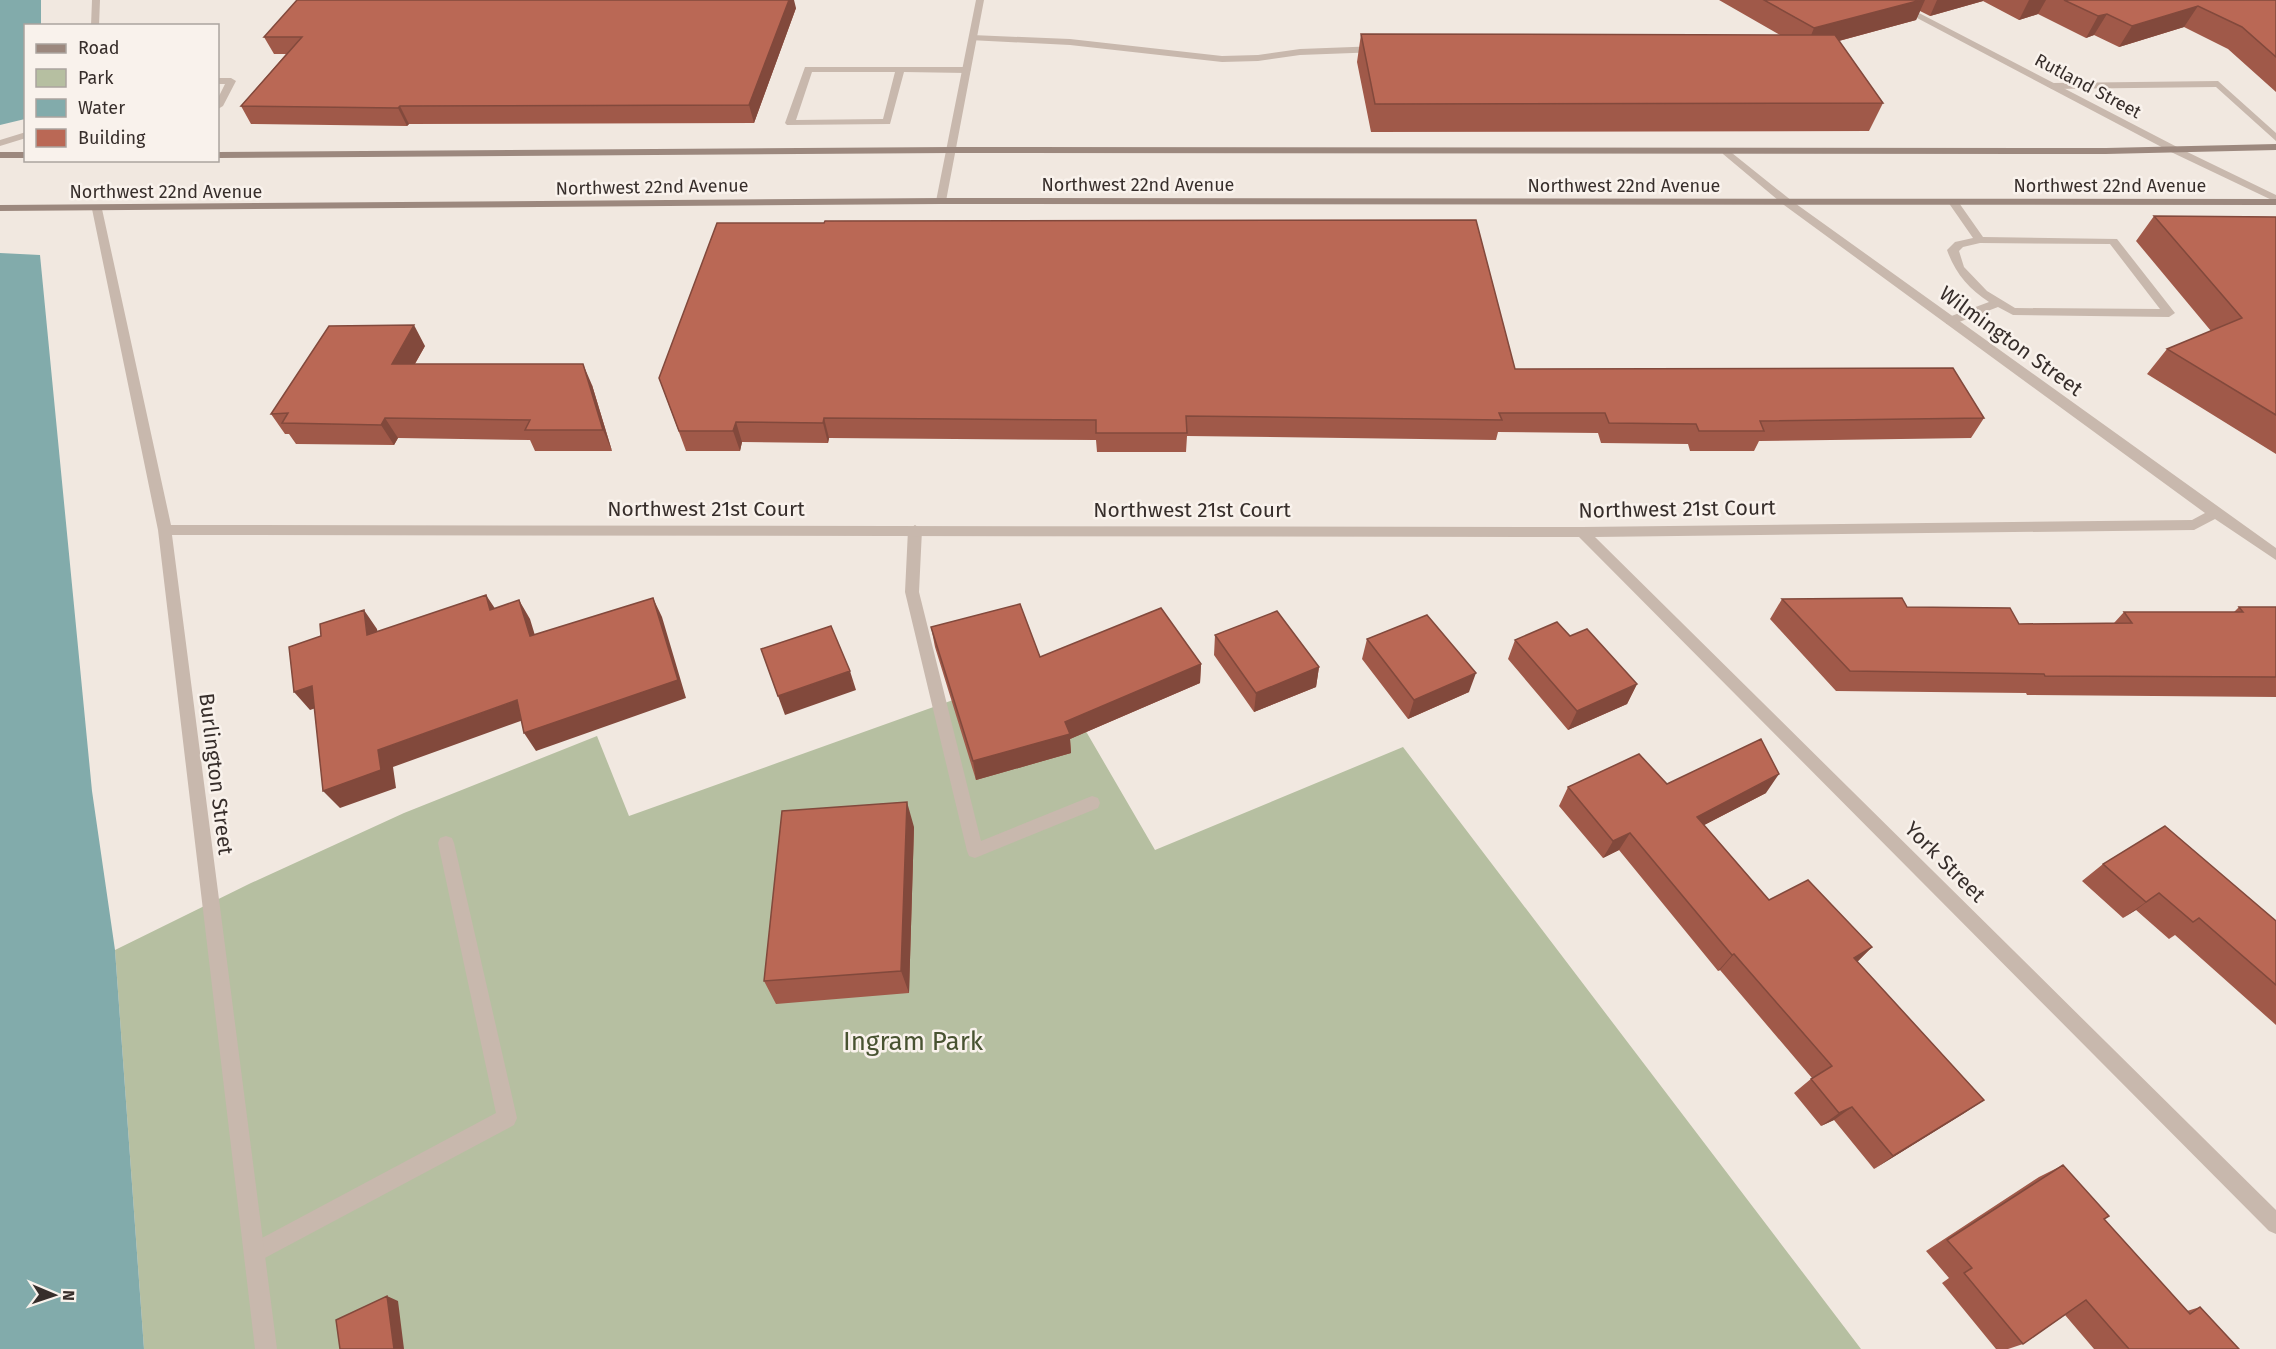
<svg xmlns="http://www.w3.org/2000/svg" width="2276" height="1349" viewBox="0 0 2276 1349" font-family="'Fira Sans',sans-serif">
	<style>
		.green { fill: #b6bfa1 }
		.water { fill: #82abab }
		.lines { fill: none; stroke-linecap: round; stroke-linejoin: round }
		.service { fill: #c8b8ad; fill-rule: evenodd }
		.minor { fill: #c8b8ad; fill-rule: evenodd }
		.secondary { fill: #9c887e; fill-rule: evenodd }
		.wall { fill: #a05949 }
		.shaded-wall { fill: #82493c }
		.building { fill: #ba6855; stroke: #82493c; stroke-width: 1.5 }
		.labels { text-anchor: middle; stroke-width: 5; stroke-linejoin: round; paint-order: stroke }
		.far-street-label { font-size: 18px; fill: #372e2b; stroke: #f9f2ec }
		.street-label { font-size: 21px; fill: #372e2b; stroke: #f9f2ec }
		.near-park-label { font-size: 26px; fill: #485331; stroke: #f9f2ec }
	</style>
	<rect width="100%" height="100%" fill="#f1e8e0"/>
	<!-- green -->
	<path class="green" d="M1048,666L1155,850L1403,747L1861,1349H144L115,950L251,883L404,813L597,736L629,816Z"/>
	<!-- water -->
	<path class="water" d="M0,0H41V25L26,26L25,119L0,125Z
		M0,253L40,255L92,791L115,950L144,1349H0Z"/>
	<g class="lines">
		<!-- service -->
		<path class="service" d="M972,35L1070,39L1222,56L1258,55L1300,49L1379,46L1384,49L1379,52L1300,55L1258,61L1222,62L1070,45L969,40V36Z
			M805,67H966L971,70L966,73L904,72L890,124L787,125L785,123ZM812,72H895L883,119L796,120Z
			M218,78H231L236,81L223,106L218,109V98L225,84H218Z
			M2218,81L2276,133V141L2216,87L2052,89L2047,86L2052,83Z
			M1953,199L1957,200L1983,237L2117,239L2175,313L2169,317L2013,315L1998,307L1954,324H1946V318L1989,302C1969,289 1955,273 1947,250L1955,242L1973,238L1948,202ZM1980,243L2110,244L2160,309L2015,308L1987,291L1964,267L1959,251L1963,247Z
			M915,525L922,530L919,592L981,841L1092,796L1098,798L1100,803L1098,808L975,858L969,856L967,851L905,592L908,530Z
			M446,836L452,838L454,843L517,1118L514,1125L261,1260L254,1263L247,1260L244,1253L247,1246L496,1113L438,843L440,838Z"/>
		<!-- minor -->
		<path class="minor" d="M92,0H100L99,26H91Z
			M976,0H984L946,201L941,204L936,201Z
			M1883,0H1894L2179,148L2276,195V202L2171,152Z
			M26,132V138L0,146V140Z
			M1727,149L1792,201L2276,548V560L2215,519L2194,530L1595,537L2276,1210V1234L2269,1231L1579,537L172,535L277,1349H255L158,530L92,209L93,207L97,206L102,209L171,525L1582,527L2192,520L2205,513L1784,205L1723,154L1722,152Z"/>
		<!-- secondary -->
		<path class="secondary" d="M2276,144V150L2106,154L951,153L218,158V152L951,147L2106,148Z
			M0,152H26V158H0Z
			M941,198L2276,199V205L941,204L0,211V205Z"/>
	</g>
	<!-- wall -->
	<path class="wall" d="M1719,0H2276V92L2228,49L2184,27L2119,47L2094,35L2086,38L2038,14L2019,20L1983,1L1930,16L1920,11L1916,20L1839,41L1883,103L1869,131L1371,132L1357,62L1361,34L1780,35Z
		M796,8L754,123L409,124L407,126L251,124L241,106L286,54H274L264,37Z
		M2154,216L2276,217V454L2147,374L2167,349L2211,331L2136,241Z
		M425,346L415,364L592,385L612,451H535L530,440L398,438L394,445L296,444L289,434H285L271,414Z
		M1515,369L1984,418L1971,438L1759,441L1754,451H1690L1688,444L1601,443L1598,433L1498,432L1496,440L1187,436L1186,452H1097L1096,440L829,438L828,443L742,442L740,451H686L659,378Z
		M1782,599L1907,607L2019,624L2114,623L2124,612H2234L2239,607H2276V697L2027,695L2026,693L1836,691L1770,619Z
		M931,627L1040,657L1201,664L1200,683L1070,739L1071,753L976,780L935,647Z
		M1215,635L1319,667L1316,687L1254,712L1214,655Z
		M1570,636L1637,684L1627,704L1568,730L1508,659L1515,640Z
		M1367,639L1469,692L1408,719L1362,659Z
		M1667,784L1766,793L1704,825L1769,900L1872,947L1857,962L1984,1100L1874,1169L1834,1120L1821,1126L1794,1093L1812,1078L1720,970L1718,971L1619,850L1603,858L1559,806L1568,787Z
		M914,827L909,993L776,1004L764,981Z
		M2103,864L2276,921V1025L2175,935L2169,939L2136,910L2123,918L2082,881Z
		M2063,1165L2104,1219L2187,1311L2200,1307L2239,1349H2094L2065,1315L2023,1344L2008,1349H1996L1942,1283L1949,1278L1926,1251L2039,1177Z"/>
	<!-- shaded-wall -->
	<path class="shaded-wall" d="M789,0H794L796,8L754,123L749,105Z
		M1921,0H1925L1916,20L1805,50L1814,28Z
		M1937,0H1983V1L1930,16Z
		M2029,0H2046L2038,14L2019,20Z
		M2198,6L2184,27L2119,47L2132,26Z
		M2107,14L2094,35L2086,38L2098,16Z
		M400,106L409,124L407,126L398,108Z
		M414,325L425,346L403,384L392,364Z
		M583,364L592,385L612,451L603,430Z
		M385,418L398,438L394,445L381,425Z
		M824,418L829,438L828,443L823,423Z
		M736,422L742,442L740,451L733,431Z
		M486,595L498,613L490,610Z
		M653,598L662,617L686,698L536,751L524,733Z
		M519,600L530,619L541,655L530,636Z
		M364,610L377,629L381,653L367,635Z
		M1201,664L1200,683L1070,739L1071,753L976,780L973,761Z
		M1319,667L1316,687L1254,712L1256,693Z
		M850,671L856,690L785,715L778,696Z
		M1476,673L1469,692L1408,719L1414,700Z
		M1637,684L1627,704L1568,730L1577,711Z
		M312,686L328,704L310,710L294,692Z
		M517,700L529,718L393,767L396,788L340,808L323,791L378,750Z
		M1779,774L1766,793L1685,835L1697,817Z
		M907,802L914,827L909,993L901,971Z
		M1630,833L1619,850L1603,858L1613,841Z
		M2159,893L2136,910L2123,918L2146,902Z
		M1872,947L1855,964L1854,958Z
		M1734,954L1720,970L1718,971L1732,955Z
		M1984,1100L1963,1114L1874,1169L1893,1156Z
		M1852,1107L1834,1120L1821,1126L1839,1113Z
		M387,1296L398,1301L404,1349H394Z"/>
	<!-- building -->
	<path class="building" d="M297,0H789L749,105L400,106L398,108L241,106L302,37H264Z
		M1764,0H1921L1814,28Z
		M2064,0H2276V57L2242,27L2198,6L2132,26L2107,14L2098,16Z
		M1361,34L1835,35L1883,103L1375,104Z
		M2154,216L2276,217V415L2167,349L2242,318Z
		M1476,220L1515,369L1953,368L1984,418L1760,421L1764,431H1699L1696,424L1609,423L1605,413H1499L1502,420L1186,416L1187,433H1096V420L824,418L823,423L736,422L733,431H679L659,378L717,223H824L825,221Z
		M414,325L392,364H583L603,430H525L530,420L385,418L381,425L282,423L288,413L271,414L329,326Z
		M486,595L490,610L519,600L530,636L653,598L678,680L524,733L517,700L378,750L381,770L323,791L312,686L294,692L289,647L321,636L320,624L364,610L367,635Z
		M1902,598L1907,607L2010,608L2019,624L2132,623L2124,612H2243L2239,607H2276V677L2045,676L2044,674L1850,671L1782,599Z
		M1020,604L1040,657L1161,608L1201,664L1065,722L1070,734L973,761L931,627Z
		M1277,611L1319,667L1256,693L1215,635Z
		M1427,615L1476,673L1414,700L1367,639Z
		M1557,622L1570,636L1587,629L1637,684L1577,711L1515,640Z
		M831,626L850,671L778,696L761,649Z
		M1761,739L1779,774L1697,817L1769,900L1808,880L1872,947L1854,958L1984,1100L1893,1156L1852,1107L1839,1113L1811,1079L1832,1066L1734,954L1732,955L1630,833L1613,841L1568,787L1639,754L1667,784Z
		M907,802L901,971L764,981L782,811Z
		M2165,826L2276,921V985L2199,918L2193,922L2159,893L2146,902L2103,864Z
		M2063,1165L2109,1216L2104,1219L2190,1314L2200,1307L2239,1349H2129L2086,1300L2023,1344L1964,1273L1972,1268L1947,1240Z
		M387,1296L394,1349H340L336,1320Z"/>
	<g class="labels">
		<!-- far-street labels -->
		<g class="far-street-label">
			<text transform="translate(2088 86) rotate(28)" y="6">Rutland Street</text>
			<text x="1138" y="191">Northwest 22nd Avenue</text>
			<text x="1624" y="192">Northwest 22nd Avenue</text>
			<text x="2110" y="192">Northwest 22nd Avenue</text>
			<text transform="translate(652 187) rotate(-1)" y="6">Northwest 22nd Avenue</text>
			<text x="166" y="198">Northwest 22nd Avenue</text>
		</g>
		<!-- street labels -->
		<g class="street-label">
			<text transform="translate(2011 341) rotate(36)" y="7">Wilmington Street</text>
			<text x="706" y="516">Northwest 21st Court</text>
			<text transform="translate(1677 509) rotate(-1)" y="7">Northwest 21st Court</text>
			<text x="1192" y="517">Northwest 21st Court</text>
			<text transform="translate(216 774) rotate(83)" y="7">Burlington Street</text>
			<text transform="translate(1945 862) rotate(45)" y="7">York Street</text>
		</g>
		<!-- near-park labels -->
		<g class="near-park-label">
			<text x="913" y="1050">Ingram Park</text>
		</g>
	</g>
	<!-- legend -->
	<rect x="24" y="24" width="195" height="138" fill="#f9f2ec" stroke="#aba49f" stroke-width="1.5"/>
	<rect x="36" y="44" width="30" height="9" fill="#9c887e" stroke="#aba49f" stroke-width="1.5"/>
	<text x="78" y="54" font-size="18" fill="#372e2b">Road</text>
	<rect x="36" y="69" width="30" height="18" fill="#b6bfa1" stroke="#aba49f" stroke-width="1.5"/>
	<text x="78" y="84" font-size="18" fill="#372e2b">Park</text>
	<rect x="36" y="99" width="30" height="18" fill="#82abab" stroke="#aba49f" stroke-width="1.5"/>
	<text x="78" y="114" font-size="18" fill="#372e2b">Water</text>
	<rect x="36" y="129" width="30" height="18" fill="#ba6855" stroke="#aba49f" stroke-width="1.5"/>
	<text x="78" y="144" font-size="18" fill="#372e2b">Building</text>
	<!-- north arrow -->
	<g transform="translate(54 1295) rotate(92)" stroke="#f9f2ec" stroke-width="4.5" paint-order="stroke">
	<path d="M0-4.5L10 22L0 15L-10 22Z" fill="#372e2b"/>
	<text y="-9" font-size="16" font-weight="bold" text-anchor="middle" fill="#372e2b">N</text>
	</g>
</svg>
